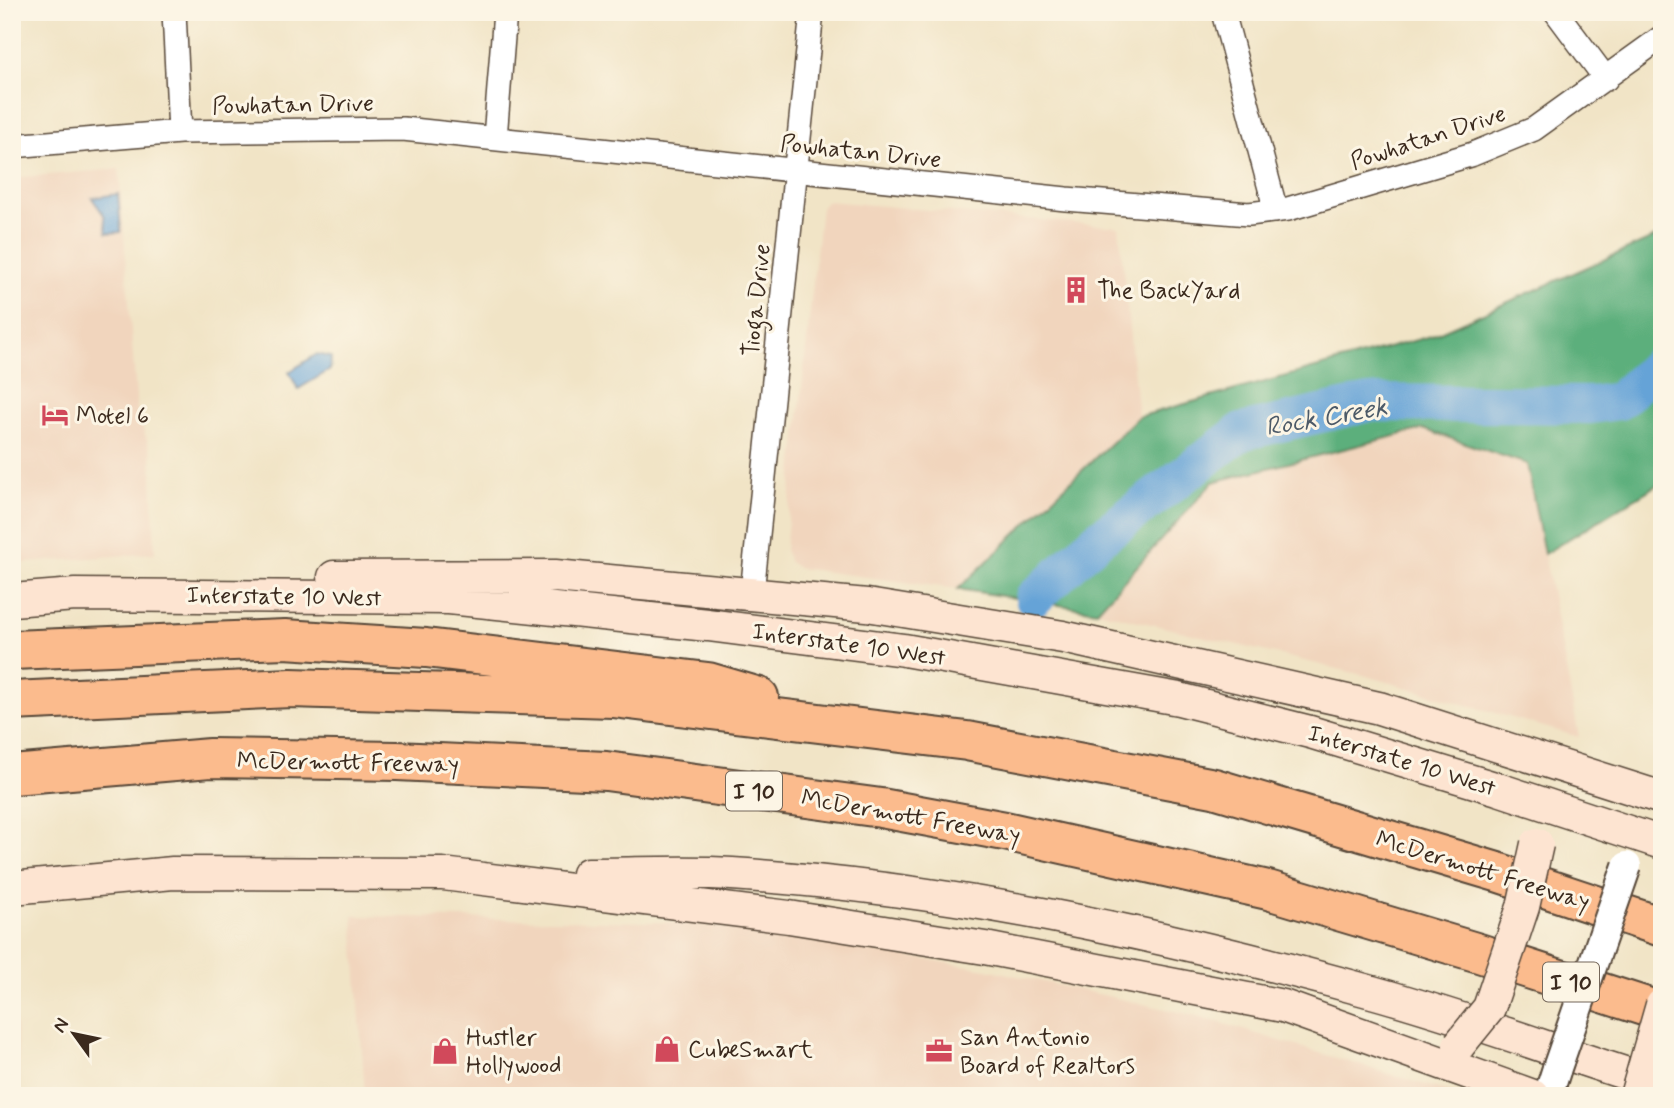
<svg xmlns="http://www.w3.org/2000/svg" width="1674" height="1108" viewBox="0 0 1674 1108" font-family="Mynerve,sans-serif">
	<style>
		.built { fill: #f1d5bd }
		.forest { fill: #5caf7b; stroke: #4c6c4c; stroke-width: 2 }
		.water { fill: #65a3d7; stroke: #50667a; stroke-width: 2 }
		.lines { fill: none; stroke-linecap: round; stroke-linejoin: round }
		.river { stroke: #65a3d7; stroke-width: 38 }
		.minor-casing { stroke: #564637; stroke-width: 26 }
		.tertiary-casing { stroke: #564637; stroke-width: 32 }
		.secondary-casing { stroke: #564637; stroke-width: 35 }
		.motorway-casing { stroke: #564637; stroke-width: 42 }
		.minor { stroke: #fff; stroke-width: 23 }
		.tertiary { stroke: #fff; stroke-width: 28 }
		.secondary { stroke: #fde4d1; stroke-width: 32 }
		.motorway { stroke: #fbbb8d; stroke-width: 38 }
		.tertiary-bridge-casing { stroke: #564637; stroke-width: 32; stroke-linecap: butt }
		.secondary-bridge-casing { stroke: #564637; stroke-width: 35; stroke-linecap: butt }
		.tertiary-bridge { stroke: #fff; stroke-width: 28 }
		.secondary-bridge { stroke: #fde4d1; stroke-width: 32 }
		.labels { text-anchor: middle; stroke-width: 6; stroke-linejoin: round; paint-order: stroke }
		.shield { fill: #fcf5e5; stroke: #75675a; stroke-width: 2 }
		.shield-label { font-size: 23px; font-weight: bold; fill: #3b2a1e }
		.street-label { font-size: 24px; fill: #3b2a1e; stroke: #fcf5e5 }
		.poi-label { font-size: 24px; fill: #3b2a1e; stroke: #fcf5e5; text-anchor: start }
		.water-label { font-size: 26px; font-style: italic; fill: #4c5a68; stroke: #fcf5e5 }
	</style>
	<rect width="100%" height="100%" fill="#fcf5e5"/>
	<filter id="ink" filterUnits="userSpaceOnUse"><feTurbulence type="fractalNoise" baseFrequency=".0143" numOctaves="2"/><feDisplacementMap in="SourceGraphic" scale="14" xChannelSelector="R" yChannelSelector="G"/><feConvolveMatrix kernelMatrix="1 2 1 2 8 2 1 2 1" color-interpolation-filters="sRGB"/></filter>
	<filter id="wash" filterUnits="userSpaceOnUse"><feTurbulence type="fractalNoise" baseFrequency=".00686" numOctaves="4" result="noise"/><feDisplacementMap in="SourceGraphic" scale="28" xChannelSelector="R" yChannelSelector="G"/><feGaussianBlur stdDeviation="1.57" result="paint"/><feColorMatrix in="noise" values="0 0 0 0 0 0 0 0 0 0 0 0 0 0 0 0 0 1.4 0 .05"/><feComposite in="paint" operator="in"/></filter>
	<g filter="url(#wash)">
		<rect width="100%" height="100%" fill="#f1e4c6"/>
		<!-- built -->
		<path class="built" d="M119,169L137,410L151,452L155,553L12,564V178Z
			M827,201L1119,227L1138,417L958,589L798,568L789,562L785,549L821,207Z
			M1423,429L1527,464L1579,737L1363,675L1097,611L1213,482Z
			M353,916L698,923L986,969L1201,1017L1462,1096H365Z
			M12,973L21,1096H12Z"/>
		<!-- forest -->
		<path class="forest" d="M1662,234V482L1544,554L1527,464L1423,429L1213,482L1097,611L958,589L1138,417L1431,336Z"/>
		<!-- water -->
		<path class="water" d="M118,194L121,232L107,233L104,215L92,198Z
			M317,354L331,357L330,370L298,389L289,372Z"/>
		<g class="lines">
			<!-- river -->
			<path class="river" d="M1034,598L1097,540L1241,432L1369,403L1591,405L1619,401L1662,362"/>
		</g>
	</g>
	<g filter="url(#ink)">
		<g class="lines">
			<defs>
				<path id="minor" d="M174,12L180,132
					M1223,12L1276,211
					M1556,12L1606,79
					M495,138L505,12
					M12,146L180,132L403,129L1066,199L1249,214L1288,209L1473,154L1534,129L1662,37
					M752,593L812,12"/>
				<path id="tertiary" d="M1548,1096L1557,1068"/>
				<path id="secondary" d="M334,577L555,576L867,605L1063,637L1379,708L1662,798
					M12,600L75,595L449,598L708,625L904,650L1179,699L1310,732L1498,789L1662,843
					M588,874C636,874 685,871 732,874C949,888 1164,934 1372,992C1470,1019 1565,1055 1662,1085
					M12,888L173,873L443,874L789,917L985,948L1283,1006L1533,1096"/>
				<path id="motorway" d="M12,650L285,639L426,648L708,682L759,697
					M12,701L291,688L613,698L967,741L1214,788L1497,872L1662,927
					M12,775L210,758L397,761L606,771L881,808L1005,831L1268,890L1479,953L1662,1012"/>
			</defs>
			<!-- minor casing -->
			<use href="#minor" class="minor-casing"/>
			<!-- tertiary casing -->
			<use href="#tertiary" class="tertiary-casing"/>
			<!-- secondary casing -->
			<use href="#secondary" class="secondary-casing"/>
			<!-- motorway casing -->
			<use href="#motorway" class="motorway-casing"/>
			<!-- minor -->
			<use href="#minor" class="minor"/>
			<!-- tertiary -->
			<use href="#tertiary" class="tertiary"/>
			<!-- secondary -->
			<use href="#secondary" class="secondary"/>
			<!-- motorway -->
			<use href="#motorway" class="motorway"/>
			<defs>
				<path id="tertiary-bridge" d="M1557,1068L1627,866"/>
				<path id="secondary-bridge" d="M1459,1045L1489,1008L1523,907L1537,844
					M1636,1096L1662,1005"/>
			</defs>
			<!-- tertiary-bridge casing -->
			<use href="#tertiary-bridge" class="tertiary-bridge-casing"/>
			<!-- secondary-bridge casing -->
			<use href="#secondary-bridge" class="secondary-bridge-casing"/>
			<!-- tertiary-bridge -->
			<use href="#tertiary-bridge" class="tertiary-bridge"/>
			<!-- secondary-bridge -->
			<use href="#secondary-bridge" class="secondary-bridge"/>
		</g>
	</g>
	<!-- icons -->
	<defs>
		<symbol id="building-bare" viewBox="-9 -9 18 18"><path d="M-4-6H4V6H1V3H-1V6H-4ZM-2.5-4.3h1.7v1.8h-1.7ZM.8-4.3h1.7v1.8H.8ZM-2.5-1h1.7V.8h-1.7ZM.8-1h1.7V.8H.8Z" fill="#d1495b" stroke="#fcf5e5" stroke-width="2.5" paint-order="stroke"/></symbol>
		<symbol id="hotel-bare" viewBox="-9 -9 18 18"><path d="M-6-4.5h1.5V1H6V5H4.5V3h-9V5H-6ZM-4 0a1.8 1.8 0 1 1 3.6 0ZM.5 0V-2.5h3Q6-2.5 6 0Z" fill="#d1495b" stroke="#fcf5e5" stroke-width="2.5" paint-order="stroke"/></symbol>
		<symbol id="shop-bare" viewBox="-9 -9 18 18"><path d="M-5-2.5h2.3a2.7 3.5 0 0 1 5.4 0H5L5.5 6h-11ZM-1.5-2.5h3a1.5 2.3 0 0 0-3 0Z" fill="#d1495b" stroke="#fcf5e5" stroke-width="2.5" paint-order="stroke"/></symbol>
		<symbol id="office-bare" viewBox="-9 -9 18 18"><path d="M-6-3h4V-5.5h4V-3h4V5H-6ZM-1-4.5V-3h2v-1.5ZM-6 0V1H6V0Z" fill="#d1495b" stroke="#fcf5e5" stroke-width="2.5" paint-order="stroke"/></symbol>
	</defs>
	<g fill-rule="evenodd">
		<use href="#building-bare" x="1057" y="271" width="38" height="38"/>
		<use href="#hotel-bare" x="36" y="396" width="38" height="38"/>
		<use href="#shop-bare" x="648" y="1030" width="38" height="38"/>
		<use href="#shop-bare" x="426" y="1032" width="38" height="38"/>
		<use href="#office-bare" x="920" y="1032" width="38" height="38"/>
	</g>
	<g class="labels">
		<!-- shield labels -->
		<g class="shield">
			<rect x="726" y="771.5" width="56" height="39" rx="5"/>
			<rect x="1543" y="962.5" width="56" height="39" rx="5"/>
		</g>
		<g class="shield-label">
			<text x="754" y="799">I 10</text>
			<text x="1571" y="990">I 10</text>
		</g>
		<!-- street labels -->
		<g class="street-label">
			<text transform="translate(293 104) rotate(-1)" y="8">Powhatan Drive</text>
			<text transform="translate(1428 137) rotate(-18)" y="8">Powhatan Drive</text>
			<text transform="translate(861 151) rotate(6)" y="8">Powhatan Drive</text>
			<text transform="translate(756 300) rotate(-84)" y="8">Tioga Drive</text>
			<text transform="translate(284 596) rotate(1)" y="8">Interstate 10 West</text>
			<text transform="translate(849 644) rotate(8)" y="8">Interstate 10 West</text>
			<text transform="translate(1402 760) rotate(17)" y="8">Interstate 10 West</text>
			<text transform="translate(348 762) rotate(1)" y="8">McDermott Freeway</text>
			<text transform="translate(911 816) rotate(10)" y="8">McDermott Freeway</text>
			<text transform="translate(1483 870) rotate(17)" y="8">McDermott Freeway</text>
		</g>
		<!-- poi labels -->
		<g class="poi-label">
			<text x="1097" y="298">The BackYard</text>
			<text x="76" y="423">Motel 6</text>
			<text x="466" y="1045">Hustler<tspan x="466" dy="28">Hollywood</tspan></text>
			<text x="960" y="1045">San Antonio<tspan x="960" dy="28">Board of Realtors</tspan></text>
			<text x="688" y="1057">CubeSmart</text>
		</g>
		<!-- water labels -->
		<g class="water-label">
			<text transform="translate(1326 416) rotate(-10)" y="9">Rock Creek</text>
		</g>
	</g>
	<!-- margin -->
	<rect width="1674" height="1108" fill="none" stroke="#fcf5e5" stroke-width="42"/>
	<!-- north arrow -->
	<g transform="translate(74 1034) rotate(303)" stroke="#fcf5e5" stroke-width="5" paint-order="stroke">
	<path d="M0-5L12 26L0 18L-12 26Z" fill="#3b2a1e"/>
	<text y="-10" font-size="19" font-weight="bold" text-anchor="middle" fill="#3b2a1e">N</text>
	</g>
</svg>
